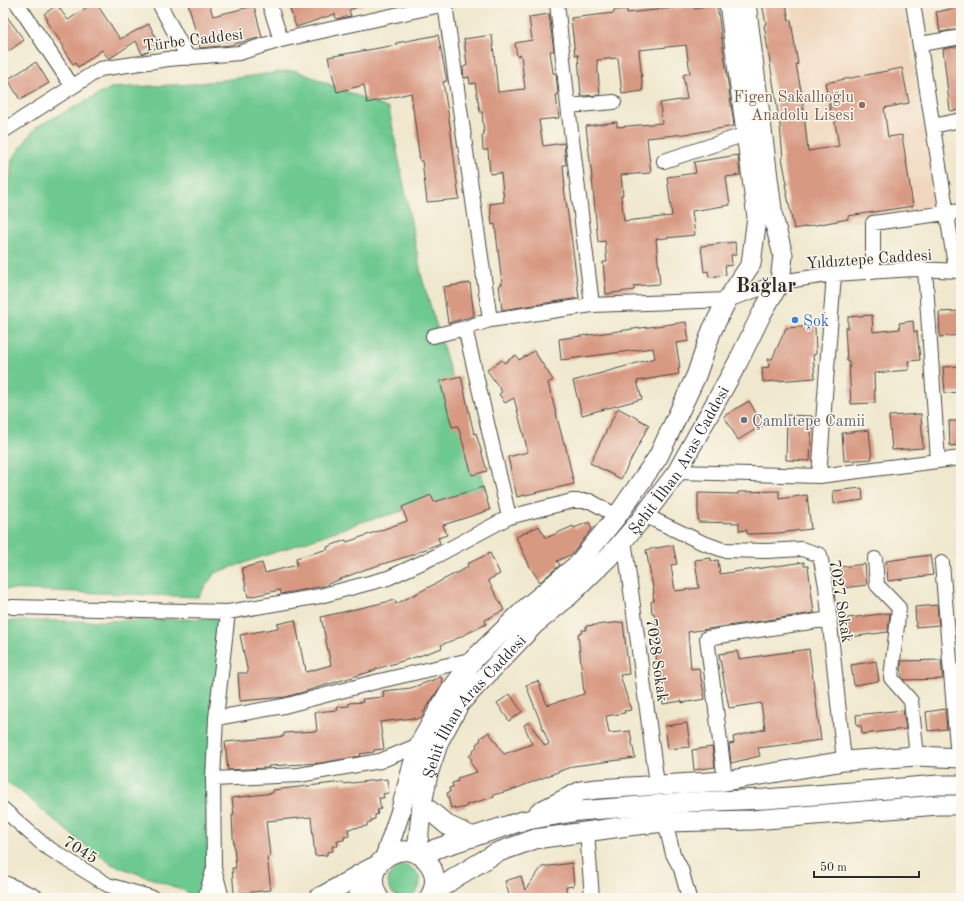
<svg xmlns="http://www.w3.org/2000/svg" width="964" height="901" viewBox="0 0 964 901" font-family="'Old Standard TT',serif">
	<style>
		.built { fill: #f0d6bc }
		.green { fill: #6ec990; stroke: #4c7a5e }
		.building { fill: #d89982 }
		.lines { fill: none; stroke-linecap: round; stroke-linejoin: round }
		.minor-casing { stroke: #494743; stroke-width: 16 }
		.secondary-casing { stroke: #494743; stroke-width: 21 }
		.minor { stroke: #fff; stroke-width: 14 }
		.secondary { stroke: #fff; stroke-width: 19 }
		.education-dot { fill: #8d6e63; stroke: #fbf7ec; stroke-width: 1.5 }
		.shop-dot { fill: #3f7fe0; stroke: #fbf7ec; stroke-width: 1.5 }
		.worship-dot { fill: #6b7280; stroke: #fbf7ec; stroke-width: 1.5 }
		.labels { text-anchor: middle; stroke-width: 3; stroke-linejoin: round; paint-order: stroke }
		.street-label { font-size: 16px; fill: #2b2b2b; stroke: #fbf7ec }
		.education-label { font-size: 16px; fill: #785e54; stroke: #fbf7ec; text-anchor: end }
		.shop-label { font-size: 16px; fill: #366cbe; stroke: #fbf7ec; text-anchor: start }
		.worship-label { font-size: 16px; fill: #5b616d; stroke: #fbf7ec; text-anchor: start }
		.district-label { font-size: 20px; font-weight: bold; fill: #2b2b2b; stroke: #fbf7ec }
	</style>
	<rect width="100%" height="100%" fill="#fbf7ec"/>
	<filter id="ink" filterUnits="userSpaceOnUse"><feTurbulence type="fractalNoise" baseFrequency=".025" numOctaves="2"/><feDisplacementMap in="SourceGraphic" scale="8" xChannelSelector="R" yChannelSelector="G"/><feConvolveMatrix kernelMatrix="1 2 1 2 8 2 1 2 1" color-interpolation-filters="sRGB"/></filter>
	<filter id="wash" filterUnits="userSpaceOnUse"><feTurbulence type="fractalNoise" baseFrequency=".012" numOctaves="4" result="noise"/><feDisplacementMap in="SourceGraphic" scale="16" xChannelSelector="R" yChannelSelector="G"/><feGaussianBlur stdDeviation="0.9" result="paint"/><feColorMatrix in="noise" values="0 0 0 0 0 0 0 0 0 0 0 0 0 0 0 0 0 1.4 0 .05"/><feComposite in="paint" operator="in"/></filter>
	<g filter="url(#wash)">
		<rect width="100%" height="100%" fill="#f0e8ce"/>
		<!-- built -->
		<path class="built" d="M790,3H902L939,208L820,227Z"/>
		<!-- green -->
		<path class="green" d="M295,70L389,109L422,278L486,489L365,521L215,573L198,597L3,589V180L10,179L12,159L36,127L111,88L193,84Z
			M225,618L205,898H195L183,890L111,864L79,841L18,789L3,780V621H103Z
			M388 882a16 16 0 1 1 32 0a16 16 0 1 1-32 0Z"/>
		<g id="blocks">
			<!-- building -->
			<path class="building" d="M93,3H96L120,39L149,24L160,46L142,54L136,41L109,59L102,50L78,67L75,63L73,64L62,48L64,47L46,21L48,20L44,14L57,5L68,20Z
				M188,3H209L213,16L254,6L262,37L230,45L200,48Z
				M288,3H362L363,5L349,10L351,16L336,19L335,14L296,27Z
				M762,3H786L789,21L791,20L795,47L798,64L796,65L802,95L808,151L839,146L834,117L832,118L825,83L902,68L909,103L884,108L888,137L902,135L913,206L848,216V219L794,229L785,184H787L782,158H783L780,126L764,25L766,24Z
				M717,5L734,126L694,133L647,138L651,173L621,175L623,195H621L624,221L672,216L667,177L696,173L694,162L738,155L740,175L726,177L730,205L692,211L695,235L656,239L660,284L634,286V290L606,294L603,262H607L605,241L598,242L592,178L586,126L617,122V127L662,123L660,103L687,99L683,75L690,73L686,45L639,50L643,91L622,94L618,58L597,60L600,95L581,96L578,55H575L571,18L614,13V10L627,9V13L694,6V9Z
				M961,7V29L940,32L936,12Z
				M3,11L24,40L9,51L3,43Z
				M549,14L554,51H550L553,73H556L558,95H556L559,118L539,120L543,146L564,143L566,165H563L565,188H564L571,235L579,298L502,310L499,285L502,284L495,224L492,225L490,204L504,202L501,173L490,174L488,150H483L482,135H484L482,112H480L475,83L470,84L469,77L464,78L463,67L467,66L464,39L492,35L498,92L525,89L521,55L517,56L515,43L532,40L529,17Z
				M438,35L447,81L443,82L450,125L459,199L427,202L422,161H420L411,93L367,103L364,85L337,92L328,57L396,45V43Z
				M961,46V110L950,111L943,49Z
				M36,62L49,83L20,100L8,79Z
				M735,242L736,255H731L732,265L725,266L726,275L709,277L708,271L704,272L701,246Z
				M470,283L474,316L448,323L443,287Z
				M961,311V335L940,337L939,312Z
				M872,315L873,332L900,329L899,323L913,321L914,332L917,331L920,360L908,361L909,370L874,373L875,403L851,404L849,361H847L845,328H848V317Z
				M686,322L689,341L676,343L680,368L678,369L679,374L637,381L642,399L582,415L573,381L655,358L653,348L561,360L559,339Z
				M815,326L816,354L813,355L815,378L763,382L762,368L769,367L768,359H772L786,328Z
				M534,351L553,380L548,383L564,444H565L574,484L517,497L508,457L528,452L514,398L505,403L499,394L502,392L487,370L502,360L504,363L516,355L519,360Z
				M961,366V392L945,393L943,367Z
				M461,376L474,434L476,433L487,471L472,475L458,426L452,427L440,381Z
				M749,401L763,425L738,440L724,416Z
				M618,408L649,425L621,479L590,463Z
				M921,414L923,448L892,450L889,416Z
				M787,415L812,416L810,461L786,460Z
				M949,421H961V445L950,446Z
				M869,430L872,459L844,461L842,433Z
				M483,487L490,510L443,525L447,535L438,538L440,543L409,556L366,569L323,586L281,594L280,590L248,597L242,568L262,563L265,573L297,565L296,558L328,549L327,547L346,540L347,542L407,521L402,507L431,495L434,502Z
				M862,488L863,500L834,504L833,491Z
				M779,491V499L807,495L811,529L779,533L747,534V530L739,531V523L698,522V493L738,494V492Z
				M589,522L592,529L572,554L557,561L560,565L540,582L530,567L516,537L539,526L546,538L573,526L574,528Z
				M673,545L677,564L671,565L675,591L699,588L695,560L711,558V561L718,560L720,574L804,562V566H808L814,613L688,632L691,669L699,668L705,699L682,703V701L663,704L658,674L655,645H657L656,633H657L654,613H652L651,602L654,601L653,593H654L646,550Z
				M490,553L500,574L488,580L504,610L485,620L486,624L458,638L441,645L442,648L419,656L376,669V670L286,697L240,701L238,673H248L240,635L278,628L277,624L295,620L304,665H305L306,672L331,665L321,617L395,600L396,604L468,567L467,564Z
				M930,555L933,575L888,581L886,561Z
				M865,564L867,585L843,588L840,567Z
				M937,605L939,625L916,627L915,607Z
				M890,613L888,632L850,637L848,618Z
				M623,622L629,674L620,675L631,710L624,711L625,713L606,716L609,733L630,731L635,758L573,766L512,790L493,795L494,797L466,805L467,807L456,809L455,807L451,808L447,793L450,792L449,788L453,787L452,783L458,781L457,778L477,772L470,762L472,760L469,756L474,752L473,750L477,747L476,744L481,740L480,738L489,732L504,754L532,744L524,725L529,722L545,746L549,744L526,685L538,681L547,705L584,694L578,634L582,633V630H586V626Z
				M809,649L821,740L758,748L760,756L731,763L729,744L734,743L733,737L765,729L761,703L729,708L719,654L737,651L739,659Z
				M941,660L943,679L904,680L902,677L901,661Z
				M876,661L879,681L854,685L851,665Z
				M441,677L443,683L431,701L429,702L430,704L426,707L425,711L423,712L424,714L422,717L414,720V718L380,722L384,749L374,750V752L360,754L361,756L321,763L268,766L269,768H265L228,770L225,742L269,738L284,736V733L317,731L315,712L338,710L337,707L349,706V703L363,702L362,699L384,697L383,691L411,688Z
				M510,694L522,712L509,721L497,703Z
				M945,709L947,729L928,731L926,712Z
				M903,710L906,729L862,734L861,726H857L856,715Z
				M687,723L690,747L668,749L665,726Z
				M712,747L715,767L694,770L692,750Z
				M387,779L389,793L383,794L384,798H379L381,809L377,810L378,814L375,815V819L371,820L372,822L367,823V826L348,829L349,836L344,837V840L337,841L338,846H332L333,851L327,852V855L315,856L311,817L266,821L270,856L267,857L271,890L234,894L232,868H236L233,836L232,815H234L232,798L273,793V790L343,782V784Z
				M572,863L574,886L566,887L567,895L542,898H510L505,881L521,876L525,890L542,867Z"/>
		</g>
	</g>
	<g filter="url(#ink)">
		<use href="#blocks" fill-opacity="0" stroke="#494743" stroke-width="1"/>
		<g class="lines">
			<defs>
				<path id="minor" d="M17,3L72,86
					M159,3L188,58
					M269,3L281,40
					M557,3L568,106L592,305
					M913,3L956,271
					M445,4L490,320
					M920,44L961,37
					M568,106L614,102
					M933,126L961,120
					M3,131L100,69L168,59L239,53L281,40L450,3
					M664,161L746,134
					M925,269L938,461
					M873,272V223L961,211
					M465,328L509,517
					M433,336L465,328L490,320L592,305L727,300L780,282L834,274L914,269L961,271
					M677,472L819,476L961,458
					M819,476L834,274
					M644,515L701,542L723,550L766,551L802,549L820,555L826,586L844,761
					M624,539L657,784
					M875,559L877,585L899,608L891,678L911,701L917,756
					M942,563L958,758
					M12,607L228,612L320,596L388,578L436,556L509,517L572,501H590L617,516
					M216,718L284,706L371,683L474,659
					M213,779L299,775L380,761L419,745
					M725,781L707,638L830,619
					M3,809L45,846L108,885L153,898
					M665,822L673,854L681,869L689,898
					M587,831L592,898
					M205,898L214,868
					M222,898L214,868L213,779L216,718L228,612"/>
				<g id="secondary">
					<path d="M422,804L447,825L473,837"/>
					<path d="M539,812L581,791L597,789L725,781L844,761L917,756L961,758"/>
					<path id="s1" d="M415,853L418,842L422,804L428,774L439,741L460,703L534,625L568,597L608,558L639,522L677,472L738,362L762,313L780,282L783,255L773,217L746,3"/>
					<path d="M385,857L400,813L415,757L419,745L448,694L474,659L526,608L578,564L617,516L658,457L696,376L712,330L727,300L751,264L757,217L729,3"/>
					<path d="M424,858L435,849L522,821L579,811L690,802L765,799L938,785H961"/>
					<path d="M3,885L33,898"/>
					<path d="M432,894L456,877L496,853L535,839L628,826L665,822L752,820L938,805H961"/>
					<path d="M318,898C339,888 357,874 378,865"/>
					<path d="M357,898L374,874"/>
					<path d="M379,898C355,860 415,829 433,871C436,880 434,890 429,898"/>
				</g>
			</defs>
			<!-- minor casing -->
			<use href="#minor" class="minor-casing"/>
			<!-- secondary casing -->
			<use href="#secondary" class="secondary-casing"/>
			<!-- minor -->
			<use href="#minor" class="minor"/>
			<!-- secondary -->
			<use href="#secondary" class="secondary"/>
		</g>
	</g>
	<!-- markers -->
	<circle class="education-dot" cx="862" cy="105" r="4"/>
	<circle class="shop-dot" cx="795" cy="320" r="4"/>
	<circle class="worship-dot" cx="744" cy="420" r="4"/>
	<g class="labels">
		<!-- street labels -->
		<g class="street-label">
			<text transform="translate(193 39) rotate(-7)" y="6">Türbe Caddesi</text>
			<text transform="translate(869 258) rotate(-4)" y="6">Yıldıztepe Caddesi</text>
			<text dy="6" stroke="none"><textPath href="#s1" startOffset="487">Şehit İlhan Aras Caddesi</textPath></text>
			<text transform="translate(842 601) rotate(81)" y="6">7027 Sokak</text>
			<text transform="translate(658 660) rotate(82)" y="6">7028 Sokak</text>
			<text dy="6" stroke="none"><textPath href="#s1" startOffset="163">Şehit İlhan Aras Caddesi</textPath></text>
			<text transform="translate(81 849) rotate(32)" y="6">7045</text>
		</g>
		<!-- education labels -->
		<g class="education-label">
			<text x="854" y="102">Figen Sakallıoğlu<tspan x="854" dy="18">Anadolu Lisesi</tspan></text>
		</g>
		<!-- shop labels -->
		<g class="shop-label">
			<text x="803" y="326">Şok</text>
		</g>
		<!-- worship labels -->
		<g class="worship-label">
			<text x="752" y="426">Çamlıtepe Camii</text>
		</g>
		<!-- district labels -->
		<g class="district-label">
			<text x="766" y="292">Bağlar</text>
		</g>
	</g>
	<!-- margin -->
	<rect width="964" height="901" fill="none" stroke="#fbf7ec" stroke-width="16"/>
	<!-- scale -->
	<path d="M814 871v6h105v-6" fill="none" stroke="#2b2b2b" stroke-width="2"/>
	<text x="820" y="871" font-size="12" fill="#2b2b2b" stroke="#fbf7ec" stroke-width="3" paint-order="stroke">50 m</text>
</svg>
